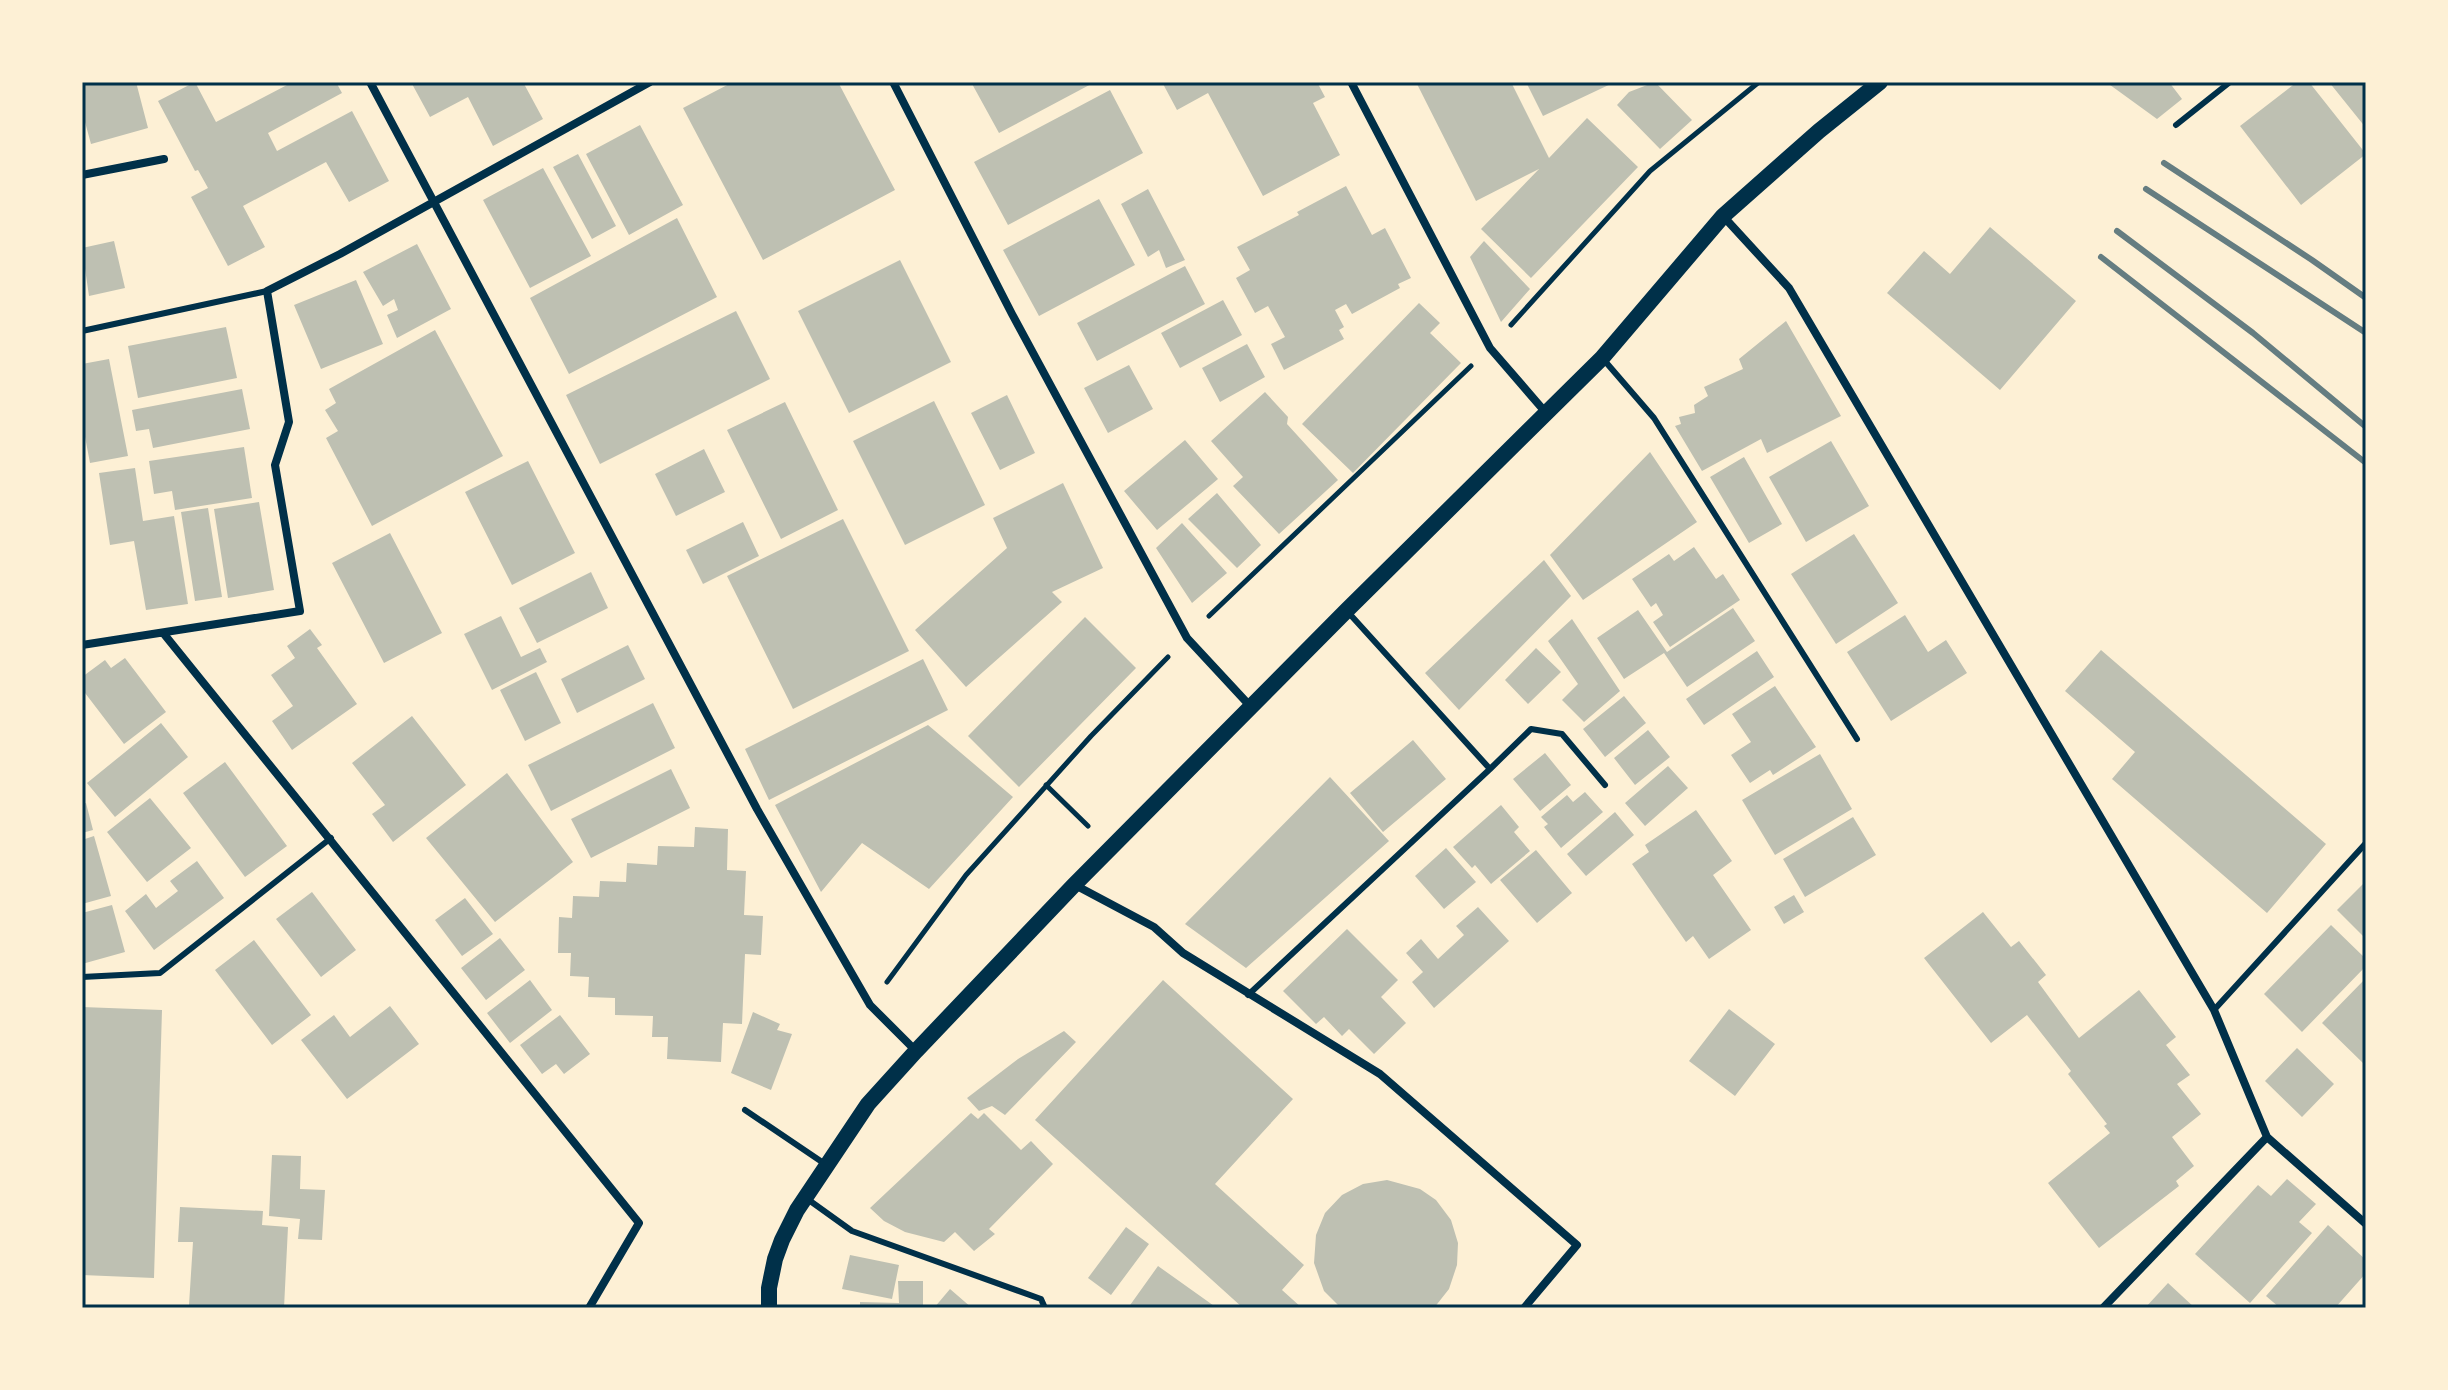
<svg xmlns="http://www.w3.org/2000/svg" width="2448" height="1390" viewBox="0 0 2448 1390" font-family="Ubuntu,sans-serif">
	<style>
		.building { fill: #bec0b2 }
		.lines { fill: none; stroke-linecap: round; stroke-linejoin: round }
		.path { stroke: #003049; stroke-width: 5 }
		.service { stroke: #003049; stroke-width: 6 }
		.minor { stroke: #003049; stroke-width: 8 }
		.secondary { stroke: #003049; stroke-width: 16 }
		.rail { stroke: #657d81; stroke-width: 6 }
		.neatline { fill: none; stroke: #003049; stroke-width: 3 }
	</style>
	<rect width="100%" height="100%" fill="#fdf0d5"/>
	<!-- building -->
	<path class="building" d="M82,82H136L148,128L91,144L82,111Z
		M195,82L216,122L287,85L286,82H336L342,93L268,133L277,151L352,111L389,181L349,202L326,162L243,206L265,247L228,266L191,197L208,188L198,170L195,171L158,101Z
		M411,82H523L543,119L493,146L468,97L430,117Z
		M733,82H838L895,190L763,260L683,108Z
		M971,82H1095L999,133Z
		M1162,82H1317L1325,97L1313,103L1340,155L1263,196L1208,93L1177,110Z
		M1416,82H1511L1549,158L1587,118L1638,167L1531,278L1481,229L1539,169L1476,201Z
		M1526,82H1615L1543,116Z
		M1655,82L1692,120L1660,149L1617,105L1629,92Z
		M2106,82H2169L2182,99L2157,119Z
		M2297,82H2309L2366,154L2301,205L2240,126Z
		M2329,82H2366V128Z
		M1110,90L1143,153L1008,225L974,162Z
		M640,125L683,205L629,235L586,154Z
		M578,154L616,226L592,239L553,167Z
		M543,168L591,256L530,288L483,200Z
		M1346,186L1372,235L1385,228L1411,278L1398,284L1400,288L1352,314L1346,304L1335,310L1344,327L1339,330L1344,339L1284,370L1271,344L1285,337L1268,306L1255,313L1236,278L1250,270L1237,247L1299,215L1297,212Z
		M1148,189L1185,260L1166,268L1159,250L1148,257L1121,204Z
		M1099,199L1135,265L1039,316L1003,250Z
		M677,218L717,297L569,374L530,298Z
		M1990,227L2076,301L2000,390L1887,293L1924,251L1950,274Z
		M114,241L125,288L89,296L82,248Z
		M1484,241L1530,289L1501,322L1470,257Z
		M417,244L451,309L397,338L387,315L398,310L394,299L383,306L363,272Z
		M900,260L951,362L849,413L798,311Z
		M1185,266L1205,304L1097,361L1077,323Z
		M356,280L383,344L321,369L294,305Z
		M1223,300L1242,335L1180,368L1161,333Z
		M1419,303L1440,323L1430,333L1461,363L1353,473L1302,424Z
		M736,311L770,379L600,464L566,395Z
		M1786,321L1841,416L1767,453L1761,439L1702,471L1675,426L1681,424L1679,417L1695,413L1694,405L1708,396L1704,387L1743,369L1739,359Z
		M226,327L237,378L138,398L128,346Z
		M435,330L503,456L372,526L326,438L338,431L325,410L336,403L329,389Z
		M1247,344L1265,377L1220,402L1202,368Z
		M109,359L128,456L90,463L82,421V364Z
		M1129,365L1153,409L1108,433L1084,388Z
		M242,389L250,429L153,448L149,429L136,431L132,410Z
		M1265,392L1288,417L1287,424L1338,480L1279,534L1233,486L1243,477L1211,441Z
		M1007,395L1035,453L1000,470L971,413Z
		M934,401L985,505L905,545L853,441Z
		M785,402L838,510L781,539L727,430Z
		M1185,440L1218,479L1157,530L1124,491Z
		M1831,441L1869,506L1806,542L1769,477Z
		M244,447L252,498L175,510L172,491L154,494L149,461Z
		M704,449L725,492L676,516L655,474Z
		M1650,452L1697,522L1583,600L1550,555Z
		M1744,457L1782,524L1749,543L1710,477Z
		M528,461L575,553L512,585L465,492Z
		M135,468L143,521L174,516L188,604L146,610L134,541L110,545L99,473Z
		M1063,483L1103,568L1052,592L1062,602L966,687L915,630L1007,548L993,518Z
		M1217,493L1261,545L1237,568L1188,519Z
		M259,502L274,590L228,598L214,509Z
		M208,508L222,597L195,601L181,512Z
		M843,519L909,651L793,709L727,576Z
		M743,522L759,556L703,584L686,550Z
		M1182,523L1227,573L1192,603L1156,548Z
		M390,533L442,633L384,663L332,563Z
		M1854,534L1898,603L1836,644L1791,574Z
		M1694,547L1716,579L1723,574L1740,600L1670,647L1653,622L1663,615L1656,603L1651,607L1632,579L1669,554L1674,561Z
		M1544,560L1571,596L1459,710L1425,673Z
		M591,572L608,608L537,643L519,608Z
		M1733,608L1755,641L1687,687L1664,653L1624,679L1597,638L1638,610L1667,652Z
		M1905,615L1928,652L1946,640L1967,673L1891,721L1847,652Z
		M501,616L521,657L540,648L547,662L492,690L464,634Z
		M1085,617L1136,668L1019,787L968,736Z
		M1572,619L1620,691L1584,722L1562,700L1578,684L1548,641Z
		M310,629L322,645L317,648L357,704L292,750L272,721L293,706L271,675L295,658L287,646Z
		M628,645L645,679L577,713L561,679Z
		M1536,648L1561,672L1528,704L1505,680Z
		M2101,650L2326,844L2267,913L2112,779L2135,752L2065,691Z
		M1757,651L1774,677L1704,725L1686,699Z
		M125,658L166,712L124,744L82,689V677L105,660L111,668Z
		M923,659L948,710L769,800L745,749Z
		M536,672L561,723L525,741L500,690Z
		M1775,686L1816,747L1773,775L1770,770L1750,783L1731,755L1751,742L1732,714Z
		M1624,696L1646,723L1605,757L1583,729Z
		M653,703L675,748L551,811L528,765Z
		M412,716L466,785L393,842L372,814L385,805L352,763Z
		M161,723L188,757L115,817L87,783Z
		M928,725L1013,797L929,889L862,843L821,892L775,805Z
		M1648,730L1670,757L1635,785L1614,758Z
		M1413,740L1446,779L1383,832L1350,793Z
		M1545,753L1571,785L1540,811L1513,779Z
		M1820,754L1852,809L1775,855L1742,800Z
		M225,762L287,846L245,877L183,793Z
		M1668,766L1688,788L1645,826L1625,803Z
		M671,769L690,808L591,858L571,819Z
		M507,773L573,862L495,922L426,838Z
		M1330,777L1389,841L1246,968L1185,924Z
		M1585,792L1603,812L1561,848L1544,827L1548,824L1541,817L1567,795L1573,802Z
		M150,798L191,848L147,882L107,832Z
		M86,803L93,830L82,833V804Z
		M1501,805L1519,827L1514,832L1530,851L1491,884L1475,865L1472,868L1453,847Z
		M1696,810L1732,861L1713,875L1751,930L1709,959L1693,936L1686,942L1632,864L1649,852L1645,845Z
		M1615,812L1634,835L1586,876L1567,854Z
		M1853,817L1876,855L1805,897L1783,859Z
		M695,827L728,829L727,870L746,871L744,915L763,916L761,955L745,954L742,1024L723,1023L721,1062L667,1059L668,1037H652L653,1016L615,1015V998L588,997L589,977L570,976L571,953H558L559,917L572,918L573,896L599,897L600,881L626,882L627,863L657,865L658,846L694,847Z
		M94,836L111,896L82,904V840Z
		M1446,848L1476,882L1444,909L1415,876Z
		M1536,850L1572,893L1537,923L1500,880Z
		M197,861L224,898L154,950L125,911L146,894L156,908L178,891L170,881Z
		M2366,881V935L2364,937L2337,910Z
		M312,892L356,950L321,977L276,919Z
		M1794,895L1804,912L1784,924L1774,907Z
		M465,898L493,934L462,956L435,920Z
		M112,905L125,952L82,964V913Z
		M1478,907L1509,941L1434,1008L1412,982L1423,972L1406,953L1421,939L1438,959L1464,935L1456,926Z
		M1983,912L2011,947L2019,941L2046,975L2038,982L2079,1038L2139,990L2176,1037L2166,1045L2190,1075L2177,1084L2201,1114L2172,1137L2194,1166L2176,1181L2179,1186L2099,1248L2048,1183L2110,1133L2104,1126L2107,1124L2068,1074L2071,1071L2027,1015L1991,1043L1924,958Z
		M2331,925L2366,959V966L2302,1032L2264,994Z
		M1347,929L1398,980L1381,997L1406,1023L1374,1054L1349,1029L1342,1036L1324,1017L1316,1024L1283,991Z
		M500,938L525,970L486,1000L461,968Z
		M254,940L311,1015L272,1045L215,970Z
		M2366,978V1066L2322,1023Z
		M530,980L552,1010L510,1043L487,1013Z
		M1163,980L1293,1099L1215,1184L1304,1265L1282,1290L1302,1308H1243L1035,1120Z
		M390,1006L419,1044L347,1099L301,1040L334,1015L350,1037Z
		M82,1007L162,1010L154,1278L82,1275Z
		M1729,1009L1775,1044L1735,1096L1689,1061Z
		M753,1012L780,1024L777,1030L792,1034L771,1090L731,1073Z
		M560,1015L590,1054L564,1074L556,1064L542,1074L520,1045Z
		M1064,1031L1076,1042L1005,1115L992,1106L979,1111L967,1098L1018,1059Z
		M2297,1048L2334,1084L2302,1117L2265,1081Z
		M971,1113L978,1119L984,1113L1021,1150L1031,1141L1053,1164L989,1229L995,1234L974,1251L955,1232L944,1242L905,1232L884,1221L870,1208Z
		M272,1155L301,1156L300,1189L325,1190L322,1240L298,1239L300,1219L269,1216Z
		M2287,1179L2316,1204L2299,1222L2312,1233L2250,1303L2195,1254L2258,1185L2271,1196Z
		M1387,1180L1420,1189L1436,1200L1451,1220L1458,1243L1457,1265L1449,1289L1434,1308H1341L1324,1291L1314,1263L1316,1235L1325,1213L1342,1195L1363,1184Z
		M180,1207L263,1211L262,1225L288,1227L284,1308L189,1305L193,1242H178Z
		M2328,1225L2366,1260V1273L2335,1308H2280L2266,1296Z
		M1126,1227L1149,1244L1111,1295L1088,1278Z
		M850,1255L899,1265L892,1299L842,1289Z
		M1158,1266L1217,1308H1128Z
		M898,1281H923V1308H860V1302L899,1303Z
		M2168,1283L2195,1308H2145Z
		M950,1289L972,1308H934Z"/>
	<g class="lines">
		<!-- path -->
		<path class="path" d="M1511,325L1650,171L1759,82
			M1209,616L1471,366
			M1046,785L1088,826
			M887,982L966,875L1091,736L1168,657"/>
		<!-- service -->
		<path class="service" d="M2176,125L2230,82
			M82,331L267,291
			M1604,360L1654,418L1857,739
			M1490,769L1531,729L1562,734L1605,785
			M82,977L160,973L331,838
			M1248,995L1490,769L1347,611
			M2214,1010L2366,843
			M745,1110L825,1164
			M806,1198L852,1231L1041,1299L1045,1308"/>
		<!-- minor -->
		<path class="minor" d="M370,82L757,809L870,1005L916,1051
			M893,82L1012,314L1187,638L1251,707
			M1351,82L1490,348L1547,414
			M82,175L164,159
			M1723,216L1789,288L2214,1010L2267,1137L2366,1224
			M164,634L639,1223L589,1308
			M82,645L300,611L275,465L289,422L267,291L340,254L650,82
			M1075,885L1154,927L1183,953L1380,1074L1577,1245L1524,1308
			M2103,1308L2267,1137"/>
		<!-- secondary -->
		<path class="secondary" d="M769,1308V1288L775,1259L782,1240L797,1210L868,1104L916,1051L1074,885L1346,611L1602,358L1723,216L1819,131L1880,82"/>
		<!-- rail -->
		<path class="rail" d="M2164,163L2312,260L2366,298
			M2146,189L2366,333
			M2117,231L2253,333L2366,427
			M2101,257L2366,463"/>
	</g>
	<!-- border -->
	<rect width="2448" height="1390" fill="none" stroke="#fdf0d5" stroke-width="168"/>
	<rect x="84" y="84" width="2280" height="1222" class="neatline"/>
</svg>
